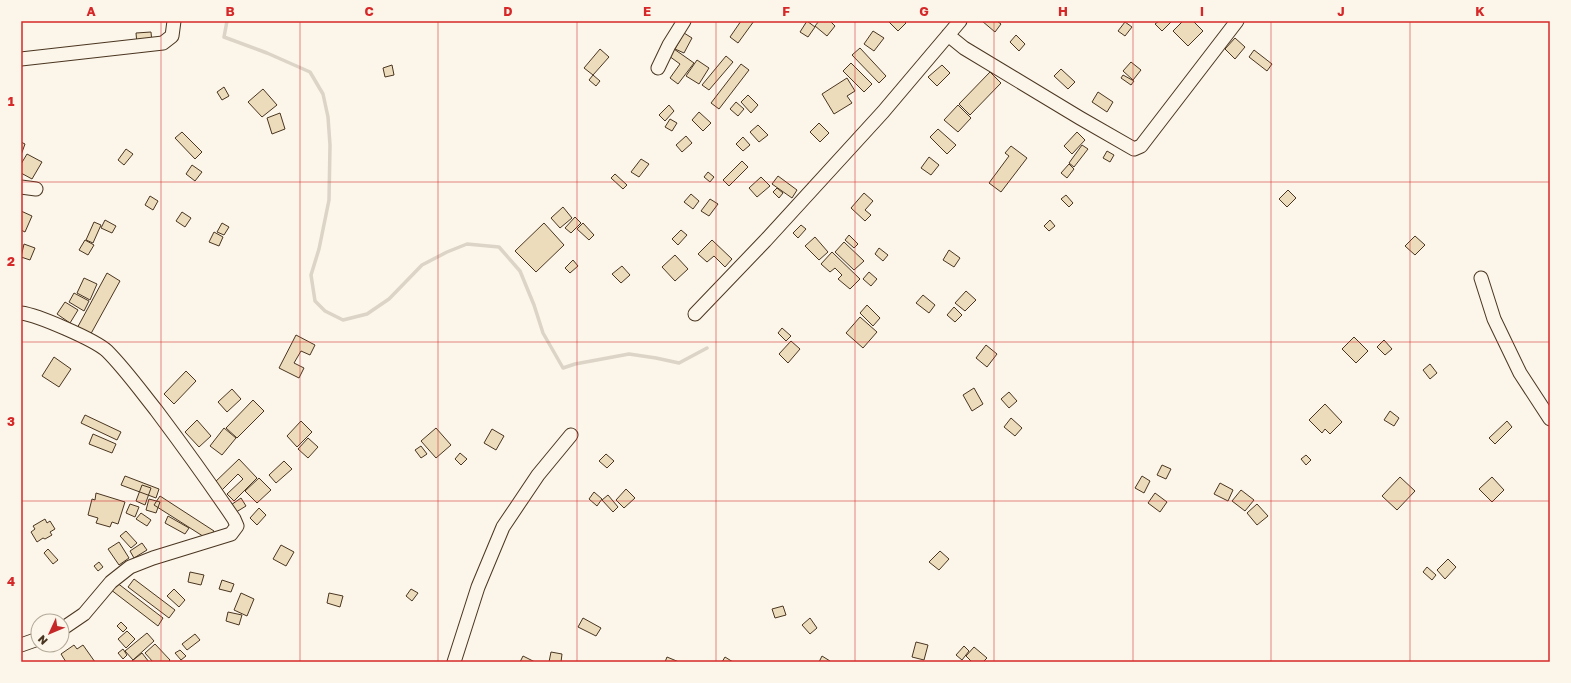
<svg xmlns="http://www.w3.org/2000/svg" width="1571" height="683" viewBox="0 0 1571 683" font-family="'Golos Text',sans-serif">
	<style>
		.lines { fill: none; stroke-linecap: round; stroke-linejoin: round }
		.stream { stroke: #dcd4c6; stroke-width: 3.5 }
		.building { fill: #ecdcbc; stroke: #4a3520 }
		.minor-casing { stroke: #4a3520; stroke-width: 15 }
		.minor { stroke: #fbf6e9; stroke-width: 13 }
		.grid { fill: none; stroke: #d62828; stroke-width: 1; stroke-opacity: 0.55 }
		.neatline { fill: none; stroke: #d62828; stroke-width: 1.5 }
		.grid-label { font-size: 13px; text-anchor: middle; font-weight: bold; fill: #d62828 }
	</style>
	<rect width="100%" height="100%" fill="#fbf6e9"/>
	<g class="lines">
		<!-- stream -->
		<path class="stream" d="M227,21L224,37L267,53L310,72L323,94L328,117L330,145L329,200L319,249L311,275L315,301L325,311L343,320L367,314L389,299L422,265L447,252L467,244L499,247L520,271L534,305L543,333L563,368L575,364L629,354L656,358L679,363L707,348"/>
	</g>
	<!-- building -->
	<path class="building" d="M741,21H754L738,43L730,37Z
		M807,21L815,27L808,37L800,32Z
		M819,21H830L835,26L827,36L815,26Z
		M888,21H904L906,23L898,31Z
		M982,21H997L1001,24L995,32Z
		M1159,21H1172L1162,31L1155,24Z
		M1183,21H1193L1203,31L1188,46L1173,31Z
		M1125,22L1132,27L1125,36L1118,31Z
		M873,31L884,38L874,51L864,44Z
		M151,32L152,43L137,44L136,33Z
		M684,33L692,38L684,53L675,49Z
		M1016,35L1025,44L1019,51L1010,42Z
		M1235,38L1245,47L1235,59L1225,49Z
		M860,48L886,76L879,83L852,55Z
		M600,49L609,57L593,75L584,68Z
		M674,49L694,63L678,84L670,78L680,64L669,56Z
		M1254,50L1272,64L1267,71L1249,57Z
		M726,56L733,62L709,90L702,85Z
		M697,60L709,68L699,84L686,76Z
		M1131,62L1141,70L1133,80L1123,71Z
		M851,63L872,84L864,92L843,71Z
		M741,64L749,70L719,109L711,103Z
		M392,65L394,75L385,77L383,68Z
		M942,65L950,73L937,86L928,77Z
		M1061,69L1075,82L1068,89L1054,76Z
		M990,72L1001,83L970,115L959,104Z
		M593,75L600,81L596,86L589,80Z
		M1123,75L1134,81L1131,85L1121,78Z
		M847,78L855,91L847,96L852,103L834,114L822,94Z
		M224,87L229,96L222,100L217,92Z
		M263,89L277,105L262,117L248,102Z
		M1098,92L1113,102L1107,112L1092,102Z
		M748,95L758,105L751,113L741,102Z
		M736,102L744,109L738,116L730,109Z
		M669,105L674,111L665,121L659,115Z
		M958,105L971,118L958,132L944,120Z
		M699,112L711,123L703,131L692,120Z
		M280,113L285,129L272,134L267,118Z
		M670,119L677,123L672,131L665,127Z
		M819,123L829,133L820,142L810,132Z
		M758,125L768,135L759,142L750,132Z
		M938,129L956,145L947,154L930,137Z
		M182,132L202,152L195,159L175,138Z
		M1077,132L1085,140L1072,154L1064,146Z
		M686,136L692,143L682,152L676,145Z
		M743,137L750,145L743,151L736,144Z
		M21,142L25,144L21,155Z
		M1082,145L1088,149L1074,167L1069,163Z
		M1011,146L1027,158L1001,192L989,183L1009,156L1005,153Z
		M126,149L133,154L124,165L118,160Z
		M1107,151L1114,155L1110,162L1103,158Z
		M27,154L42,162L32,179L21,173V164Z
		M929,157L939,165L931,175L921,168Z
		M641,159L649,164L639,177L631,172Z
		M742,161L748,167L729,186L723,180Z
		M1069,164L1074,169L1067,178L1061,173Z
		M192,165L202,172L195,181L186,174Z
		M708,172L714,177L710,182L704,177Z
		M615,174L627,185L623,189L611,178Z
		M778,176L797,190L792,198L772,184Z
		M761,177L770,186L757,197L749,188Z
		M777,188L783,193L779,198L773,192Z
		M1288,190L1296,198L1287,207L1279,199Z
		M864,193L873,201L865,210L871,215L865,221L851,208Z
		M691,194L699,201L693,209L684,202Z
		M1066,195L1073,203L1069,207L1061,199Z
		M150,196L158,201L153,210L145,205Z
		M710,199L718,204L709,216L701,211Z
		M563,207L572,218L560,228L551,218Z
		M21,211L32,216L25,232L21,230Z
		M182,212L191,218L185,227L176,221Z
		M575,217L581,223L571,233L565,228Z
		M105,220L116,226L112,233L101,228Z
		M1050,220L1055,226L1049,231L1044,226Z
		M94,222L101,225L93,243L86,240Z
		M222,223L229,227L224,235L217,232Z
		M544,223L564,245L536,272L515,251Z
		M583,223L594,235L589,240L577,229Z
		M801,225L806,229L798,238L793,233Z
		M681,230L687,235L678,245L672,239Z
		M214,232L223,237L219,246L209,242Z
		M849,235L858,244L854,248L845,240Z
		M1415,236L1425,245L1415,255L1405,246Z
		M815,237L828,252L819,260L805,246Z
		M85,240L94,245L88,255L79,250Z
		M712,240L732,259L725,267L714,256L707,262L698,254Z
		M844,242L864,261L854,270L835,252Z
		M24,244L35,248L30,260L21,257Z
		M879,248L888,255L883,261L875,254Z
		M949,250L960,258L954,267L943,260Z
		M832,252L860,279L850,289L838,279L842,275L835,268L830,272L821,264Z
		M675,255L688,269L675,281L662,267Z
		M573,260L578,266L570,273L565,268Z
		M622,266L630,275L621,283L612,274Z
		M869,272L877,279L871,286L863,279Z
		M107,273L120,281L88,339L75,332Z
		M84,278L97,284L90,300L77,293Z
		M966,291L976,300L965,311L955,303Z
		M74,293L89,301L84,311L69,302Z
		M923,295L935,305L929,313L916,303Z
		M65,302L78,310L70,323L57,314Z
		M867,305L880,318L873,326L860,313Z
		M954,307L962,315L955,322L947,315Z
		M860,317L877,332L863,348L846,333Z
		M782,328L791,336L786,341L778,333Z
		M296,335L315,345L310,355L301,351L294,363L304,368L299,378L279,368Z
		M1354,337L1368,351L1356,363L1342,349Z
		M1384,340L1392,349L1385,355L1377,347Z
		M791,341L800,349L788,363L779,354Z
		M986,345L997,354L987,367L976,358Z
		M54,357L71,369L59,387L42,376Z
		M1430,364L1437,373L1430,379L1423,370Z
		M186,371L196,381L174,404L164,394Z
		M974,388L983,404L972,411L963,395Z
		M232,389L241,399L227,412L218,402Z
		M1009,392L1017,401L1009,408L1001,399Z
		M253,400L264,411L237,438L226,428Z
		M1325,404L1342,422L1330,434L1325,429L1322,433L1309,420Z
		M1390,411L1399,418L1394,426L1384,420Z
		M85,415L121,432L117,440L81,423Z
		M1011,418L1022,428L1015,436L1004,427Z
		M197,420L211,436L199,447L185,432Z
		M301,421L312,432L297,447L287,436Z
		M1507,421L1512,427L1495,444L1489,438Z
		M224,428L236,438L222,455L210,446Z
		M436,428L451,445L436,458L421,441Z
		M492,429L504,436L496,450L484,443Z
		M93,434L116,444L112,453L89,444Z
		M308,438L318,447L308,458L298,449Z
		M421,446L427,454L421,458L415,450Z
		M460,453L467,459L461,465L455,459Z
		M606,454L614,461L607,468L599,461Z
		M1306,455L1311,460L1306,465L1301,459Z
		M239,459L257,478L234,501L227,494L243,479L238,474L220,492L213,484Z
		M284,461L292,469L276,483L269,475Z
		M1162,465L1171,469L1166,479L1157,475Z
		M125,476L159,489L156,498L121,485Z
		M1142,476L1150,481L1144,493L1135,488Z
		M1400,477L1415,491L1397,510L1382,496Z
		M1492,477L1504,490L1492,502L1479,489Z
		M259,478L271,490L257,503L245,491Z
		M1220,483L1233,490L1228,501L1214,494Z
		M142,485L151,488L145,505L136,501Z
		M626,489L635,498L624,508L616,500Z
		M1241,490L1254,500L1245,511L1232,501Z
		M594,492L602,499L597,506L589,499Z
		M96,493L125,502L118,524L112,522L110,527L96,523L98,518L88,515L92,499L95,500Z
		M1155,493L1167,502L1160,512L1148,503Z
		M608,495L618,507L613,512L602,500Z
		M160,496L214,531L209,540L154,505Z
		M241,498L246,506L233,514L228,507Z
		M149,499L160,502L156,513L146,510Z
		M130,504L139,507L135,517L126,513Z
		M1257,504L1268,516L1257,525L1247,513Z
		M259,508L266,515L257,525L250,518Z
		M141,513L151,520L147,526L136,519Z
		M168,516L189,528L185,534L165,523Z
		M45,519L47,523L50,521L55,529L50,532L52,535L45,539L43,538L37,542L31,532L35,529L33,526Z
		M126,531L137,543L131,548L120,536Z
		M119,542L129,558L119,565L108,549Z
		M142,543L147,550L134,558L130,551Z
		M281,545L294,552L286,566L273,559Z
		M48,549L58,560L53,564L44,553Z
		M940,551L949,559L939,570L929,562Z
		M1448,559L1456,567L1445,579L1437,570Z
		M99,562L103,567L98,571L94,566Z
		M1427,567L1436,575L1432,580L1423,572Z
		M190,572L204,575L201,585L188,582Z
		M112,579L163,618L158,626L106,586Z
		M134,579L175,610L169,618L128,587Z
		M222,580L234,584L231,592L219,589Z
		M174,589L185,600L179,607L167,596Z
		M411,589L418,593L412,601L406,596Z
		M241,593L254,599L247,616L234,610Z
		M329,593L343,596L340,607L327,603Z
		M783,606L786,615L775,618L772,609Z
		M228,612L242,615L239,625L226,621Z
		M583,618L601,628L596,636L578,627Z
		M810,618L817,628L810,634L802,625Z
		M121,622L127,628L123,632L117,626Z
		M127,631L135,639L126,648L118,639Z
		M147,633L154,641L133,660L125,651Z
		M195,634L200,640L187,650L182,644Z
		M916,642L928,645L924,660L912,657Z
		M155,644L170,660L168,662H153L145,653Z
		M74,645L77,649L83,645L95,662H66L61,654Z
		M964,646L969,651L962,660L956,655Z
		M974,647L987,658L983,662H972L966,656Z
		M123,649L127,655L123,659L118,653Z
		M180,650L186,656L181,660L175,653Z
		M551,652L562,654L561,662H549Z
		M142,653L149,662H133L132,661Z
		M523,656L535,662H520Z
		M822,656L830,661L829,662H819Z
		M667,657L679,662H665Z
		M725,657L733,662H722Z"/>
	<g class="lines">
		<defs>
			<path id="minor" d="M948,35L964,48L1080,118L1134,149L1141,146L1237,21
				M21,59L163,43L172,36L174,21
				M658,68L669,45L684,21
				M21,187L36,189
				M1481,278L1494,319L1520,373L1550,419
				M21,313C38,315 95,340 107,351C125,369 140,390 156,410C183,446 209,482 234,519L237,526L231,534L153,558L130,567L111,582L84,614L62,629
				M695,314L765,241L883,112L960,21
				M21,645L38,639
				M454,662L478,587L503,527L538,475L571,435"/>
		</defs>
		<!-- minor casing -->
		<use href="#minor" class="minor-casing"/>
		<!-- minor -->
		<use href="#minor" class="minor"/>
	</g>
	<!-- grid -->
	<path class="grid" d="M161,21V662M300,21V662M438,21V662M577,21V662M716,21V662M855,21V662M994,21V662M1133,21V662M1271,21V662M1410,21V662M21,182H1550M21,342H1550M21,501H1550"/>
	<!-- border -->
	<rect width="1571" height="683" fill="none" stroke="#fbf6e9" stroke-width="44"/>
	<!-- north arrow -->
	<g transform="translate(50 633) rotate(226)"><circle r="19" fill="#fbf6e9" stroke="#b4a999"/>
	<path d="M0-3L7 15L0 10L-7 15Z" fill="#c62828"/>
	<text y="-6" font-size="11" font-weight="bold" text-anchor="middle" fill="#4a3520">N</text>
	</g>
	<rect x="22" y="22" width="1527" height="639" class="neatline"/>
	<g class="grid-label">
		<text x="91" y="16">A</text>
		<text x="230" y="16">B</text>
		<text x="369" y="16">C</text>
		<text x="508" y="16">D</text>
		<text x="647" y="16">E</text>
		<text x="786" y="16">F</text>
		<text x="924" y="16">G</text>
		<text x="1063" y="16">H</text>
		<text x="1202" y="16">I</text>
		<text x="1341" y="16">J</text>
		<text x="1480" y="16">K</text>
		<text x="11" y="106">1</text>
		<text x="11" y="266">2</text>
		<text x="11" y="426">3</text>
		<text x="11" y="586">4</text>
	</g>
</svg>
